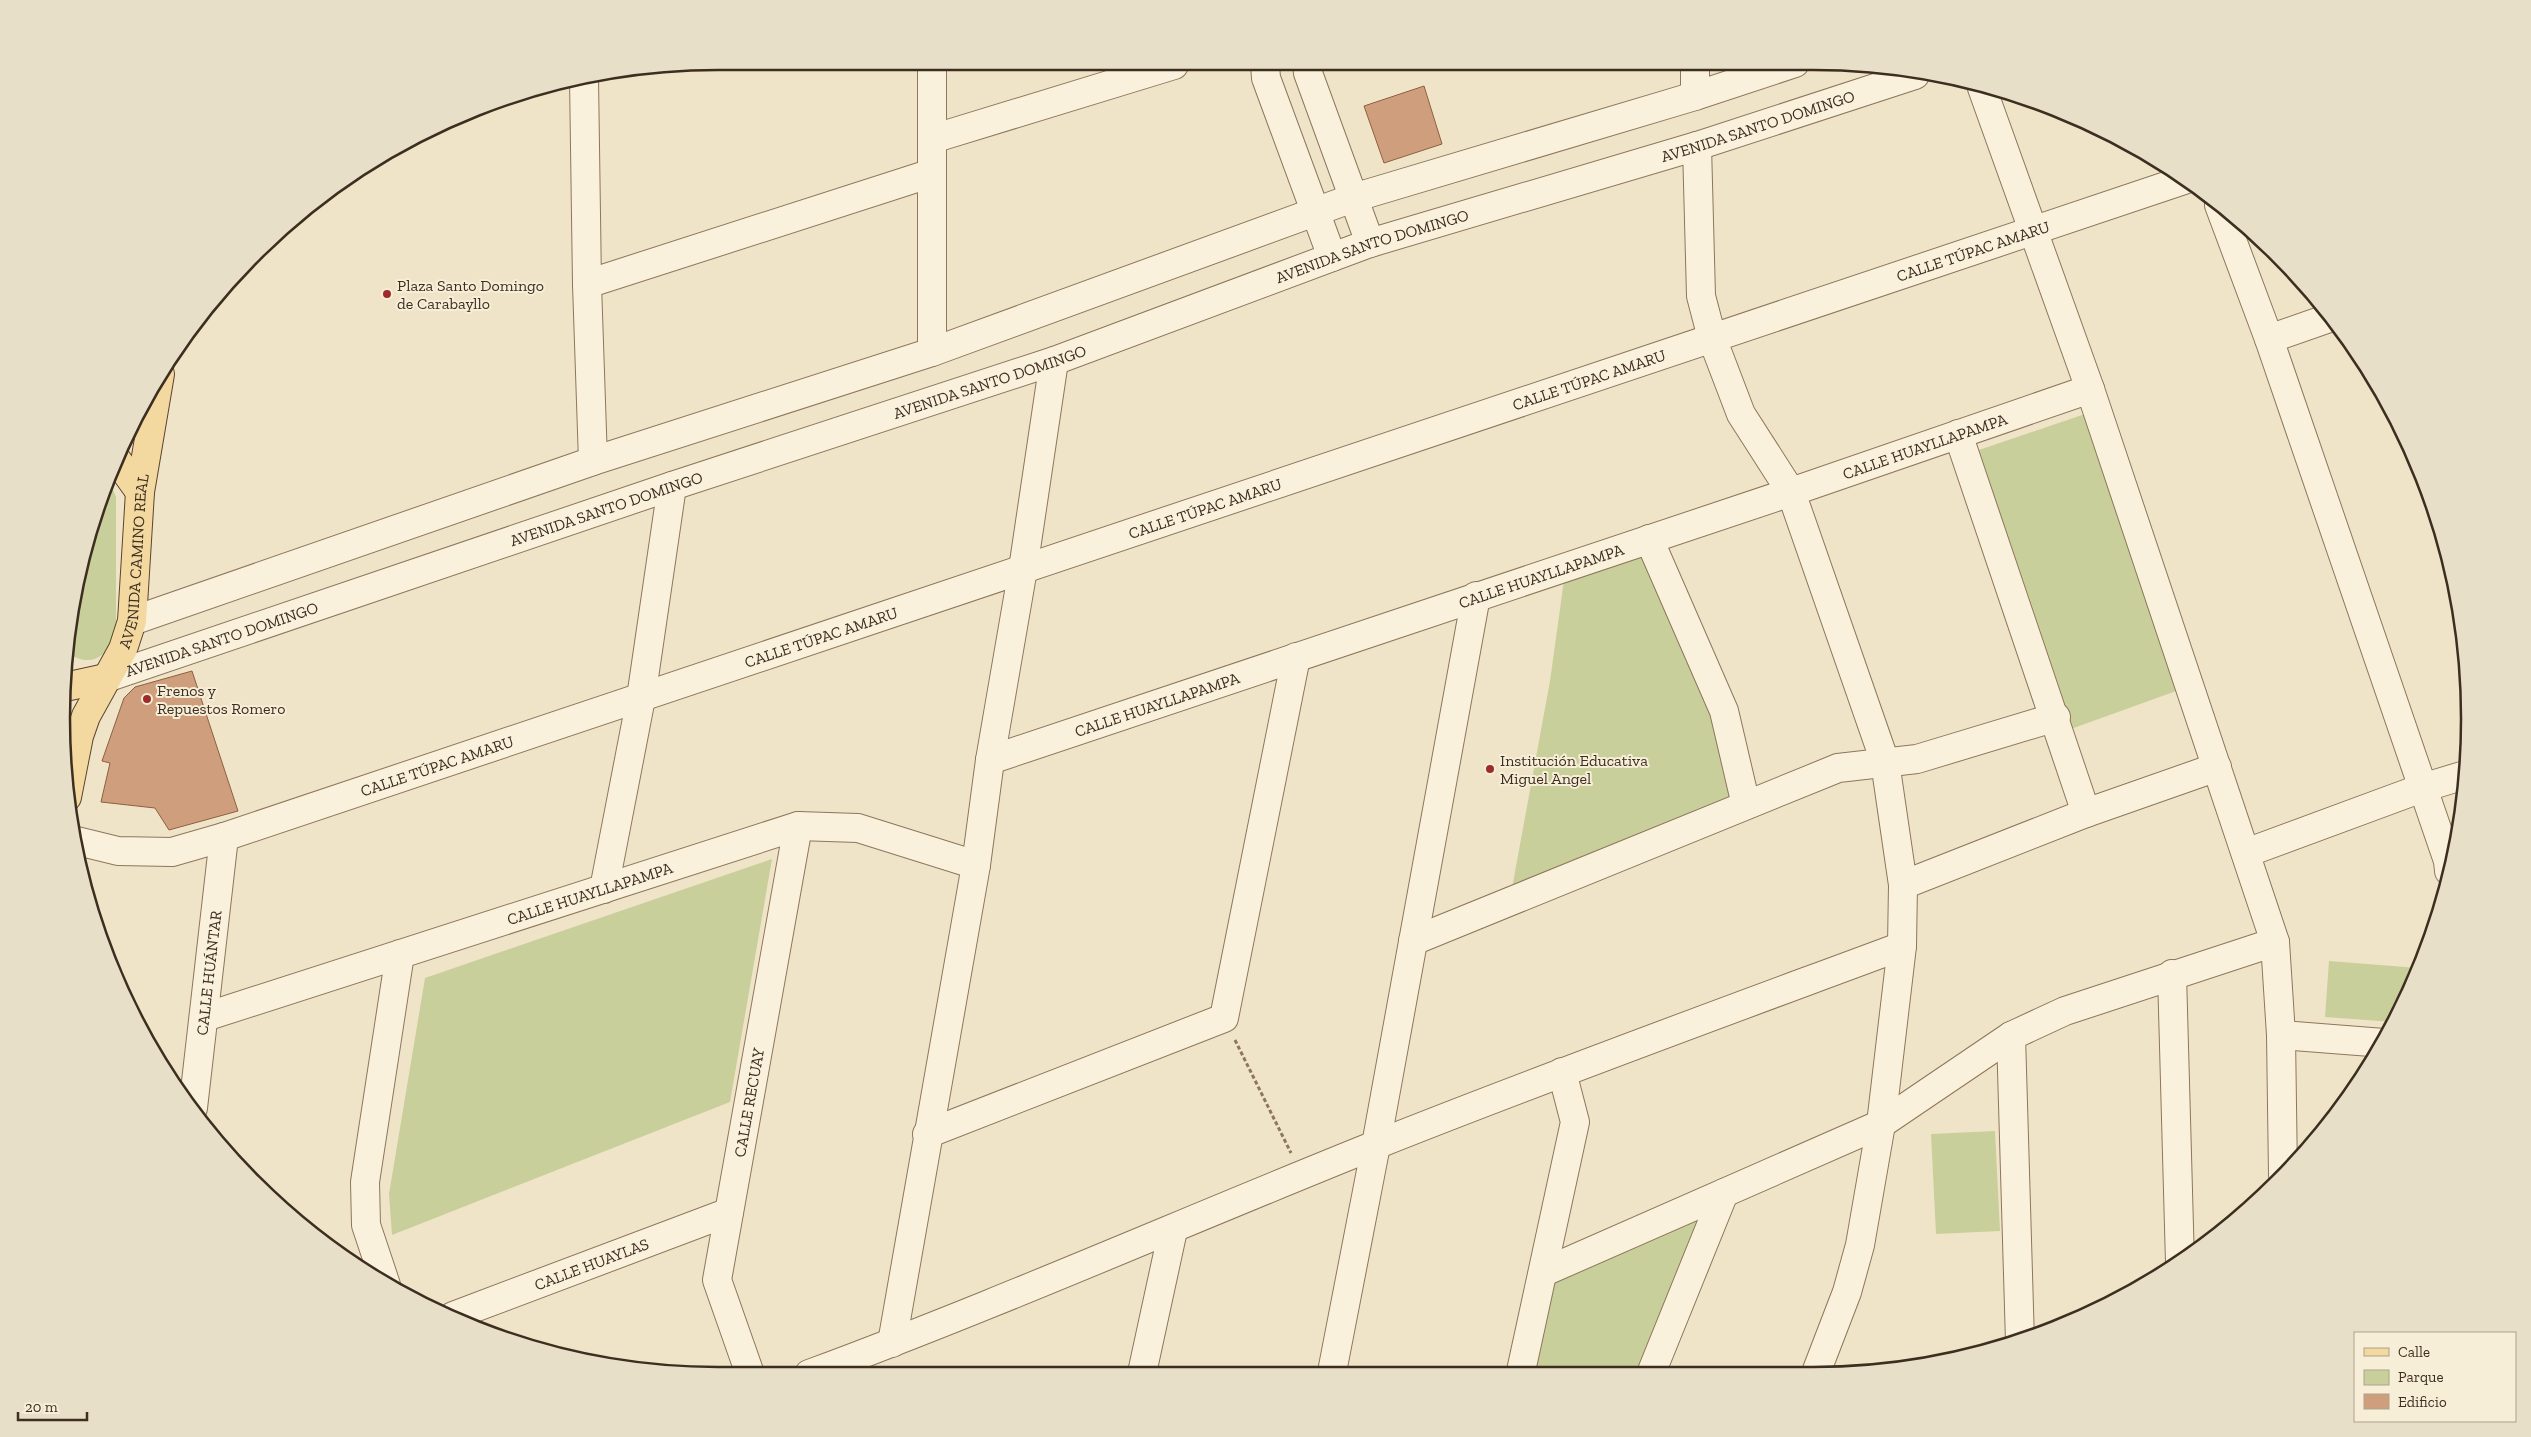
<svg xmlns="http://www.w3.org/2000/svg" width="2531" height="1437" viewBox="0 0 2531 1437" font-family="'Zilla Slab',serif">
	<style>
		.green { fill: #c9cf9b }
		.building { fill: #cf9f7d; stroke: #8d5f41 }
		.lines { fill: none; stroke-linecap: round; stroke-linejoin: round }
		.minor-casing { stroke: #8d765c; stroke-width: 30 }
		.major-casing { stroke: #5b4430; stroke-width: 30 }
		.path { stroke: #8d765c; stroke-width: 3; stroke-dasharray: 4 2.5; stroke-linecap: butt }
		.minor { stroke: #faf1dc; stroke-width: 28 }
		.major { stroke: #f3d9a0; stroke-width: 28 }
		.poi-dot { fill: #9e2a2b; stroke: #f7eed8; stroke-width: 2 }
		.labels { text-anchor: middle; stroke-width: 4; stroke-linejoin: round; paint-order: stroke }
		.street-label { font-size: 16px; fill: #3d2e20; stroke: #f7eed8 }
		.poi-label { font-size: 16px; fill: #3d2e20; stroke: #f7eed8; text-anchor: start }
		.rim { fill: none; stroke: #3d2e20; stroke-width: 2.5 }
	</style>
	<rect width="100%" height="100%" fill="#f0e4c8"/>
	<!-- green -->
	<path class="green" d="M2088,413L2179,690L2071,729L1970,453Z
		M109,480L116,497V630C108,656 93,670 66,652C68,592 89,535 109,480Z
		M1642,552L1715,715L1734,796L1512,888L1550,681L1564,580Z
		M772,859L730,1102L392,1235L389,1194L425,978Z
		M2329,961L2418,968L2393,1022L2325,1017Z
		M1995,1131L2000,1231L1936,1234L1931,1134Z
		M1708,1210L1644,1371H1528L1550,1281Z"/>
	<!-- building -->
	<path class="building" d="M1424,86L1442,144L1384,163L1364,106Z
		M192,671L238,811L169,830L155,808L101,802L110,763L102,761L124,698L135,687Z"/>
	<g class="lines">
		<defs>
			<g id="minor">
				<path d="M1265,65L1266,78L1332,257"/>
				<path d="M1307,65L1308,73L1370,243"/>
				<path d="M584,78L587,284L593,461"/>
				<path d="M1982,88L2090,389L2275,942L2281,1035L2283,1175"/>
				<path d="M1695,96V63"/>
				<path d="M932,139L1174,65"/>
				<path d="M1697,146L1701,296L1712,338L1741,414L1791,492L1885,762L1903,885L1902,946L1881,1124L1860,1245L1847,1292L1817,1370"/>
				<path d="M2219,205L2269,339L2448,861L2449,871"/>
				<path d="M587,284L932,173"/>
				<path d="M2269,339L2332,317"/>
				<path d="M932,352V66"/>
				<path d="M1958,434L2086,813"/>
				<path d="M1649,539L1724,711L1746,805"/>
				<path d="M132,621L593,461L932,352L1353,198L1695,96L1795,63"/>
				<path id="s1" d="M106,678L672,486L1054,361L1370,243L1697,146L1915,75"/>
				<path id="s2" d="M990,760L1791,492L2090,389"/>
				<path id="s3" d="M73,840L118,851L172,852L224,837L2184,180"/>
				<path d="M2246,853L2422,788L2465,775"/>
				<path d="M1903,885L2086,813L2217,767"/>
				<path d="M604,889L641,698L672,486"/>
				<path d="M1413,941L1838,768L1917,759L2056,717"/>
				<path d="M2172,974L2180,1263"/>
				<path id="s4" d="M205,1017L798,826L858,828L976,865"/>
				<path d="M2281,1035L2384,1043"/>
				<path d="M2011,1036L2020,1342"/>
				<path id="s5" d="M193,1108L224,837"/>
				<path d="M927,1134L1224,1018L1296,657"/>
				<path d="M1544,1272L1881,1124L2011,1036L2065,1011L2275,942"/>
				<path d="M386,1285L366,1225L365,1182L400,954"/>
				<path id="s6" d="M453,1316L729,1212"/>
				<path d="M892,1343L976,865L990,760L1023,569L1054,361"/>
				<path d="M1521,1371L1575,1122L1562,1072"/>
				<path d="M1652,1371L1724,1193"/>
				<path d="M1332,1372L1376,1145L1476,596"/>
				<path d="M1142,1373L1173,1230"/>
				<path id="s7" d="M750,1374L717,1280L798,826"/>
				<path d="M809,1374C1001,1303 1188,1220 1378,1144C1551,1075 1727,1011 1902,946"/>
			</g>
			<g id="major">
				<path d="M117,460L140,492"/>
				<path d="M65,687L106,678"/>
				<path id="s8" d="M67,797L79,736L86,716L123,649L132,621L140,492L160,374"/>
			</g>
		</defs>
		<!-- minor casing -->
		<use href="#minor" class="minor-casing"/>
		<!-- major casing -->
		<use href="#major" class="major-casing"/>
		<!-- path -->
		<path class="path" d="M1235,1040L1291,1153"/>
		<!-- minor -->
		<use href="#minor" class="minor"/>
		<!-- major -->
		<use href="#major" class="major"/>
	</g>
	<!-- markers -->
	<g class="poi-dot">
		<circle cx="387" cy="294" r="5"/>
		<circle cx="147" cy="699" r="5"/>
		<circle cx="1490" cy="769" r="5"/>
	</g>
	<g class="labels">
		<!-- street labels -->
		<g class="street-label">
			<text dy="6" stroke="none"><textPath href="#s1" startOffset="1742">AVENIDA SANTO DOMINGO</textPath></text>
			<text dy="6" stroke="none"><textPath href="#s1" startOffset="1338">AVENIDA SANTO DOMINGO</textPath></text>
			<text dy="6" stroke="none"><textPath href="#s3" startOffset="1999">CALLE TÚPAC AMARU</textPath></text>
			<text dy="6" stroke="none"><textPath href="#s3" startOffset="1594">CALLE TÚPAC AMARU</textPath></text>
			<text dy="6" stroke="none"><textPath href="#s1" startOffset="932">AVENIDA SANTO DOMINGO</textPath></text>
			<text dy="6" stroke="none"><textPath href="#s2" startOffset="986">CALLE HUAYLLAPAMPA</textPath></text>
			<text dy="6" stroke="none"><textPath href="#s1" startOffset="528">AVENIDA SANTO DOMINGO</textPath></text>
			<text dy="6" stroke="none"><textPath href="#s3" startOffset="1189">CALLE TÚPAC AMARU</textPath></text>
			<text dy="6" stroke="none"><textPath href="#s8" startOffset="249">AVENIDA CAMINO REAL</textPath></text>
			<text dy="6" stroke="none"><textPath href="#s2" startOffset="581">CALLE HUAYLLAPAMPA</textPath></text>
			<text dy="6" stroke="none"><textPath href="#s3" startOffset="784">CALLE TÚPAC AMARU</textPath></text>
			<text dy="6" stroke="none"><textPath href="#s1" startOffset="122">AVENIDA SANTO DOMINGO</textPath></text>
			<text dy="6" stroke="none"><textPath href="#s2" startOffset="176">CALLE HUAYLLAPAMPA</textPath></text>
			<text dy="6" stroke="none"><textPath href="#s3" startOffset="379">CALLE TÚPAC AMARU</textPath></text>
			<text dy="6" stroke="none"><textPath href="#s4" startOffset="404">CALLE HUAYLLAPAMPA</textPath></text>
			<text dy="6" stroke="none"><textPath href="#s5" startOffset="136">CALLE HUÁNTAR</textPath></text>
			<text dy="6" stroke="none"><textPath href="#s7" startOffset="280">CALLE RECUAY</textPath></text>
			<text dy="6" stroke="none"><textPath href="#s6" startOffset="148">CALLE HUAYLAS</textPath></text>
		</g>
		<!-- poi labels -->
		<g class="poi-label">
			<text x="397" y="291">Plaza Santo Domingo<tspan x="397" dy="18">de Carabayllo</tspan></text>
			<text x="157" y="696">Frenos y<tspan x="157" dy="18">Repuestos Romero</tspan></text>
			<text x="1500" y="766">Institución Educativa<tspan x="1500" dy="18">Miguel Angel</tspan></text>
		</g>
	</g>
	<!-- crop -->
	<path d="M0 0H2531V1437H0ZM718 70H1813A648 648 0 0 1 2461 718V719A648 648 0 0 1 1813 1367H718A648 648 0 0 1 70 719V718A648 648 0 0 1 718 70Z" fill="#e8dfc9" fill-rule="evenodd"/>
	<path class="rim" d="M718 70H1813A648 648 0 0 1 2461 718V719A648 648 0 0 1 1813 1367H718A648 648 0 0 1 70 719V718A648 648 0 0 1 718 70Z"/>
	<!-- legend -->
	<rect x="2354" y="1332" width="162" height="90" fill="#f7eed8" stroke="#ada18e"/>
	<rect x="2364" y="1348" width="25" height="8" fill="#f3d9a0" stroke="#ada18e"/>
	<text x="2398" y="1357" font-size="15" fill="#3d2e20">Calle</text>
	<rect x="2364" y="1370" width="25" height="15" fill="#c9cf9b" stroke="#ada18e"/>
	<text x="2398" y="1382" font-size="15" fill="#3d2e20">Parque</text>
	<rect x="2364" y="1394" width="25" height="15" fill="#cf9f7d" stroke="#ada18e"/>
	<text x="2398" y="1407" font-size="15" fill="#3d2e20">Edificio</text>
	<!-- scale -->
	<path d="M18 1412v8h69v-8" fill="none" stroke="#3d2e20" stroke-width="2.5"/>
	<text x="25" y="1412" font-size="15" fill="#3d2e20" stroke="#f7eed8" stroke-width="4" paint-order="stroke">20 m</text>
</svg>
